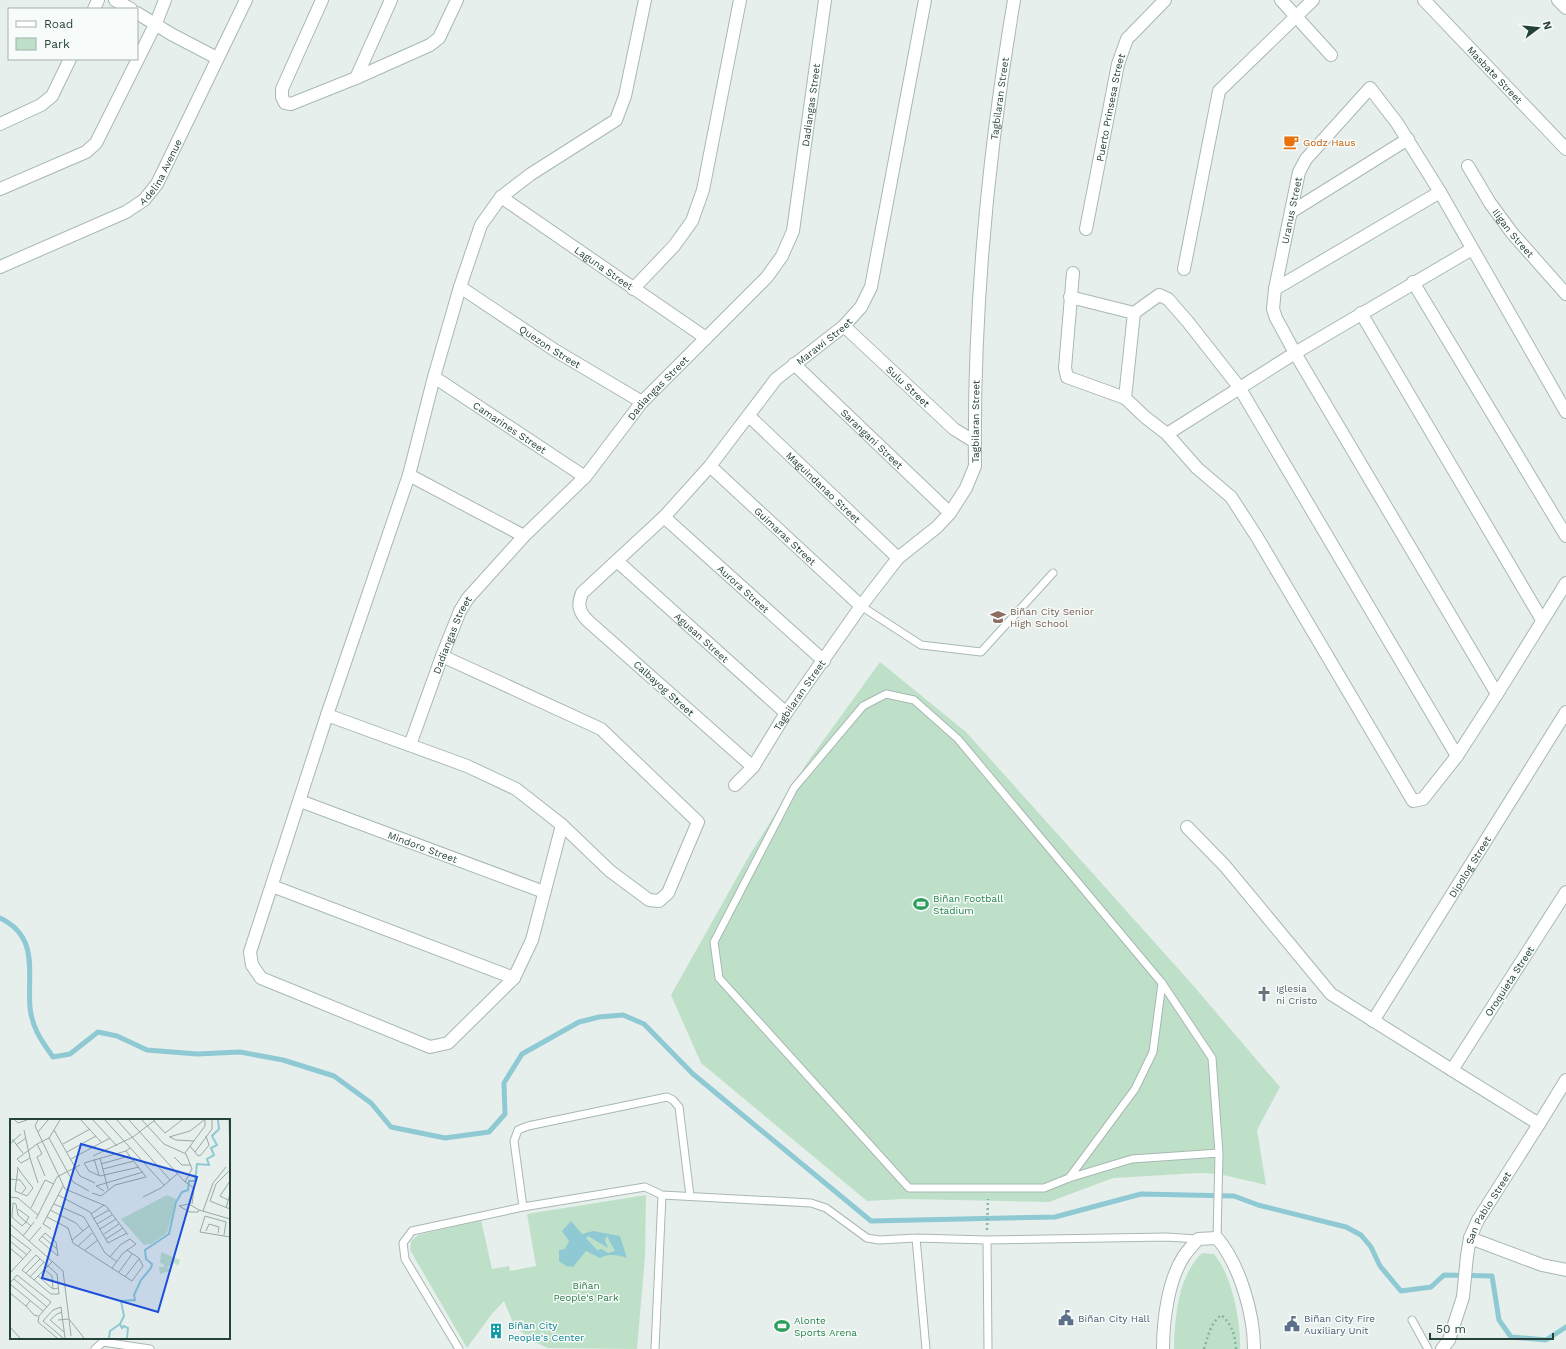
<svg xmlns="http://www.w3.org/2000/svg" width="1566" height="1349" viewBox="0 0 1566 1349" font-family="'Work Sans',sans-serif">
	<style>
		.green { fill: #bfe0c8 }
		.water { fill: #8ec9d4; fill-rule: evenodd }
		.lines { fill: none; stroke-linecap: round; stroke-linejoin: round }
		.stream { stroke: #8ec9d4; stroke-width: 5 }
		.service-casing { stroke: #a8b8b2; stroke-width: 9 }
		.minor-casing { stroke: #a8b8b2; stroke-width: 14 }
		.tertiary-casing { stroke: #a8b8b2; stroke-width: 14 }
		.path { stroke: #86b3a5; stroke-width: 2.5; stroke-dasharray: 2 3; stroke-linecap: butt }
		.service { stroke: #fff; stroke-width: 7 }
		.minor { stroke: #fff; stroke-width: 12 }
		.tertiary { stroke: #fff; stroke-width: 12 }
		.labels { text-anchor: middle; stroke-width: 3; stroke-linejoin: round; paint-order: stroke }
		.street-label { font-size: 10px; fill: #24423a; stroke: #f7fbf9 }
		.food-label { font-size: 10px; fill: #c56008; stroke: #f7fbf9; text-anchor: start }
		.education-label { font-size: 10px; fill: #785e54; stroke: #f7fbf9; text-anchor: start }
		.leisure-label { font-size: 10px; fill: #27864d; stroke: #f7fbf9; text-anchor: start }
		.worship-label { font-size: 10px; fill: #5b616d; stroke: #f7fbf9; text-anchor: start }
		.park-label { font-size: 10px; fill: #2d7a4b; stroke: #f7fbf9 }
		.service-label { font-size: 10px; fill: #4e5e75; stroke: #f7fbf9; text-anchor: start }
		.culture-label { font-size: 10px; fill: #0d838f; stroke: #f7fbf9; text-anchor: start }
		.inset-river { fill: none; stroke: #8ec9d4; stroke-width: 2 }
		.inset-road { fill: none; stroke: #98aaa4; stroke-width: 1 }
		.view { fill: #1d4ed8; fill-opacity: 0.15; stroke: #1d4ed8; stroke-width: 2 }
		.inset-edge { fill: none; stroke: #24423a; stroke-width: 2 }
	</style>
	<rect width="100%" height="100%" fill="#e6efeb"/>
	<!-- green -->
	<path class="green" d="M880,662L966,732L1191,983L1280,1087L1257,1130L1266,1185L1219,1174L1200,1173L1113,1178L1049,1202L903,1199L867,1201L701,1063L671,995L749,856L807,763Z
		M646,1195L645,1256L637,1349L548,1348L532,1341L514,1325L504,1301L491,1315L467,1348L410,1250L411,1241L418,1235L481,1220L492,1269L509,1266L510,1271L536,1266L527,1214Z
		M1202,1253L1214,1254C1232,1275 1241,1321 1240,1349H1174C1175,1317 1178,1276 1202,1253Z"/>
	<!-- water -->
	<path class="water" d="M571,1221L582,1234L593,1231L620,1236L627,1258C619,1255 608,1253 600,1258L586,1251L573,1267L566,1266L559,1261V1250L565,1249L569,1241L562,1231ZM588,1236L608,1248L605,1240L607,1236L615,1251L608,1253L602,1249L597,1250L586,1238Z"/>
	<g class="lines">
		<!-- stream -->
		<path class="stream" d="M0,918C40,937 27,973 30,1007C32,1028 41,1040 53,1057L70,1054L98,1032L117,1036L147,1050L197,1054L240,1052L283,1060L334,1076L371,1103L391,1127L445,1138L489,1132L505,1114L504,1083L522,1054L579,1022L599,1017L623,1015L644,1024L693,1074L871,1221L1055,1217L1141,1194L1234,1196L1258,1205L1346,1227L1361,1235L1371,1247L1380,1266L1401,1291L1431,1287L1444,1275L1492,1276L1499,1320L1511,1337L1546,1340L1566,1327"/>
		<defs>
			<path id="service" d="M861,606L921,645L981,652L1053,573
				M1069,1178L1135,1089L1153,1052L1162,983
				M523,1207L514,1141L518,1130L528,1126L667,1097L673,1100L679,1107L690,1196
				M916,1238L926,1349
				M1217,1238L1219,1153L1212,1058L1162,983L958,739L914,700L886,694L863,706L794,788L714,942L719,978L909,1188H1044L1069,1178L1132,1159L1219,1153
				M987,1240L988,1349
				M1412,1320L1428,1349
				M95,1349L103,1342L150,1349
				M459,1349L405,1259L403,1243L412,1231L523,1207L645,1187L662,1195L811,1203L826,1208L867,1238L879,1240L916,1238L987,1240L1166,1237L1198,1239
				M655,1349L662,1195"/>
			<g id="minor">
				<path d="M115,0L131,9"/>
				<path d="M322,0L282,89V97L285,103L291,104L356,78L430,45L439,38L457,0"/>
				<path d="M1281,0L1331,55"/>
				<path id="s1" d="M1424,0L1566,149"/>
				<path d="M1558,0L1566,8"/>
				<path d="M94,9L98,0"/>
				<path d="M137,13L171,34L217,58"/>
				<path d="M356,78L391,0"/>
				<path d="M0,124L41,105L52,96L70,59"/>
				<path id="s2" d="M1468,166L1490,203L1512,233L1566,294"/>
				<path d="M0,189L86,152L96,143L156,23L165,0"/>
				<path id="s3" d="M501,197L706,338"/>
				<path d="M1291,212L1408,139"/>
				<path id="s4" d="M1086,229L1118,64L1127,39L1165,0"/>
				<path id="s5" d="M0,267L126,212L144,200L157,184L246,0"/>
				<path d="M1184,269L1219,91L1313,0"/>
				<path d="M1073,273L1065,368L1067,377L1125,398L1145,417L1167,434L1197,468L1231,497L1257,537L1413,801L1423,799L1457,756L1497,694L1566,583"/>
				<path d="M1413,282L1566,536"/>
				<path id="s6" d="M460,287L556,351L642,402"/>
				<path d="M633,289L674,246L692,221L703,190L740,0"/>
				<path d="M1275,289L1440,192"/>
				<path d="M1070,297L1134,313"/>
				<path d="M1361,313L1542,620"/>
				<path id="s7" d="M844,326L954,429L975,442"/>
				<path id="s8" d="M794,364L950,513"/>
				<path id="s9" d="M434,377L585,477"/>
				<path d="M1125,398L1134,313L1159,295L1168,299L1188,322L1239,387L1457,756"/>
				<path id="s10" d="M749,416L898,558"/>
				<path d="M1167,434L1295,353L1472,249"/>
				<path id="s11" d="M710,466L861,606"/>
				<path d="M409,475L524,536"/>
				<path id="s12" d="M664,517L824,661"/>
				<path id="s13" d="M617,561L786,713"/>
				<path id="s14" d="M1497,694L1295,353L1276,318L1273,309L1275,289L1299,172L1306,159L1370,88L1397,123L1440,192L1566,412"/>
				<path d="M327,715L467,766L516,789L562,825L610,871L649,900L659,901L668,893L698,822L601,729L442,656"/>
				<path id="s15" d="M410,745L442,656L460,611L468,598L524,536L585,477L642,402L767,277L782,256L793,231L825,0"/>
				<path id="s16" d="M753,767L588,621C579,612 577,605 582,593L664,517L710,466L776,379L844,326L861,307L871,287L925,0"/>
				<path id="s17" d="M735,785L753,767L786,713L861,606L898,558L937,527L950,513L966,488L975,466C973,310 988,154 1014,0"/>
				<path id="s18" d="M300,801L544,892"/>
				<path d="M562,825L532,940L514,978L448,1043L430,1047L261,978L252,965L250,952L327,715L409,475L434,377L460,287L481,225L501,197L531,174L616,120L625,96L645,0"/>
				<path d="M1187,827L1225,866L1331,994L1452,1070"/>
				<path d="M272,886L514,978"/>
				<path id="s19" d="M1373,1021L1566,712"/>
				<path d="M1470,1238L1542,1265L1566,1270"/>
				<path d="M1163,1349C1163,1321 1168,1280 1184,1256C1188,1250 1194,1244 1198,1239L1217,1238C1240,1265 1254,1314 1254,1349"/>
				<path id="s20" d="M1442,1349L1449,1340L1463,1297L1467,1256L1470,1238L1478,1220L1539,1124"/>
			</g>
			<path id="tertiary" d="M1566,892L1452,1070L1539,1124L1566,1080"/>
		</defs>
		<!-- service casing -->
		<use href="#service" class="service-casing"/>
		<!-- minor casing -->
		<use href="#minor" class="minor-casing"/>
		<!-- tertiary casing -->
		<use href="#tertiary" class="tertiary-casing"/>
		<!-- path -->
		<path class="path" d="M987,1230L988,1199
			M1204,1349C1208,1336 1210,1324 1221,1315C1232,1324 1235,1335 1236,1349"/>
		<!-- service -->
		<use href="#service" class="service"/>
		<!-- minor -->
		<use href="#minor" class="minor"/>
		<!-- tertiary -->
		<use href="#tertiary" class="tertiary"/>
	</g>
	<!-- icons -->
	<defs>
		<symbol id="cafe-bare" viewBox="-9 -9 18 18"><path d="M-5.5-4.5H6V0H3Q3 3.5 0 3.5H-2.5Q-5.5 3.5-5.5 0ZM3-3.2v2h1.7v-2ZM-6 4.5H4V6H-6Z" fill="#e8710a" stroke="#f7fbf9" stroke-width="2.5" paint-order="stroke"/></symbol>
		<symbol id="school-bare" viewBox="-9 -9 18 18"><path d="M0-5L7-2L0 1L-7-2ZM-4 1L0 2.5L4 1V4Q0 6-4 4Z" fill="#8d6e63" stroke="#f7fbf9" stroke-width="2.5" paint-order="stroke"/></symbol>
		<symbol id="stadium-bare" viewBox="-9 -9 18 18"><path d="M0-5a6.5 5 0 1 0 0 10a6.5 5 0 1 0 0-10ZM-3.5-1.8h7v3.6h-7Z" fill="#2e9e5b" stroke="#f7fbf9" stroke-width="2.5" paint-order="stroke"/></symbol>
		<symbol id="church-bare" viewBox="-9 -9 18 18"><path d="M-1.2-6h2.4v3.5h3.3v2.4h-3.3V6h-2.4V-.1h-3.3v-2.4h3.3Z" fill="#6b7280" stroke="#f7fbf9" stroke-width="2.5" paint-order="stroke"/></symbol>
		<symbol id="civic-bare" viewBox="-9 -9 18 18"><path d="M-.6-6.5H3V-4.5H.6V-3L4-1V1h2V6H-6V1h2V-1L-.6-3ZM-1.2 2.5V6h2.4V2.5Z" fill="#5c6f8a" stroke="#f7fbf9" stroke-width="2.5" paint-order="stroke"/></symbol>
		<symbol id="building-bare" viewBox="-9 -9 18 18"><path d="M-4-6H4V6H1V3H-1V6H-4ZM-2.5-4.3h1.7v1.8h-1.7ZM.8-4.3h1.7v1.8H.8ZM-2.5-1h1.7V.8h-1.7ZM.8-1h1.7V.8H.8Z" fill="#0f9aa8" stroke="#f7fbf9" stroke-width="2.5" paint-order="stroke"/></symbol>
	</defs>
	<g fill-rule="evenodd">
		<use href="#cafe-bare" x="1280" y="131" width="22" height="22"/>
		<use href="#school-bare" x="987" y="606" width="22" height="22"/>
		<use href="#stadium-bare" x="910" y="893" width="22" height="22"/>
		<use href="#church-bare" x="1253" y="983" width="22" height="22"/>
		<use href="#civic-bare" x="1055" y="1307" width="22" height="22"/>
		<use href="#civic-bare" x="1281" y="1313" width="22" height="22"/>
		<use href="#stadium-bare" x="771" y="1315" width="22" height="22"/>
		<use href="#building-bare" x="485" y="1320" width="22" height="22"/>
	</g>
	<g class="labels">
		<!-- street labels -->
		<g class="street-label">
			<text dy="4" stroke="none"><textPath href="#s1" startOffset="103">Masbate Street</textPath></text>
			<text dy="4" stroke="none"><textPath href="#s17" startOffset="771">Tagbilaran Street</textPath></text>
			<text dy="4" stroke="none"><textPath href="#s15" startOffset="778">Dadiangas Street</textPath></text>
			<text dy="4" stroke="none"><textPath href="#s4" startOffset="124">Puerto Prinsesa Street</textPath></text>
			<text dy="4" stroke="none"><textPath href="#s5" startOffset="192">Adelina Avenue</textPath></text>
			<text dy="4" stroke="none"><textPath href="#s14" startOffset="546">Uranus Street</textPath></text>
			<text dy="4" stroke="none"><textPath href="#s2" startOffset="81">Iligan Street</textPath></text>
			<text dy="4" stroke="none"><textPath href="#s3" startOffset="125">Laguna Street</textPath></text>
			<text dy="4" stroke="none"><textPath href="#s16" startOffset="602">Marawi Street</textPath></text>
			<text dy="4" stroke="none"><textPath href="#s6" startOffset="108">Quezon Street</textPath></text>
			<text dy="4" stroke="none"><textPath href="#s7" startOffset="88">Sulu Street</textPath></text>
			<text dy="4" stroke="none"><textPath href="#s15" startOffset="442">Dadiangas Street</textPath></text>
			<text dy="4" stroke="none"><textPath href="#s17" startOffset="447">Tagbilaran Street</textPath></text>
			<text dy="4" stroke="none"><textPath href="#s9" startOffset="91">Camarines Street</textPath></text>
			<text dy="4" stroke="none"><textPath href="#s8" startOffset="108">Sarangani Street</textPath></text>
			<text dy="4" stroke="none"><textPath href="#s10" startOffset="103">Maguindanao Street</textPath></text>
			<text dy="4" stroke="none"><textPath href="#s11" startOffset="103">Guimaras Street</textPath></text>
			<text dy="4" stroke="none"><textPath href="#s12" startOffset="107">Aurora Street</textPath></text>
			<text dy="4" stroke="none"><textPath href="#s15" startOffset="118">Dadiangas Street</textPath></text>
			<text dy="4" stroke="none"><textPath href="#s13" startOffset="114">Agusan Street</textPath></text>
			<text transform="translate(664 688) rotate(42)" y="4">Calbayog Street</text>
			<text dy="4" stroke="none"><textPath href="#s17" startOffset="111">Tagbilaran Street</textPath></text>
			<text dy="4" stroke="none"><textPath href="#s18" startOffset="131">Mindoro Street</textPath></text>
			<text dy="4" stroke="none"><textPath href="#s19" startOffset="182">Dipolog Street</textPath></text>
			<text transform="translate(1509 981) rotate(-57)" y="4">Oroquieta Street</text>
			<text dy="4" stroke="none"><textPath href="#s20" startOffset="151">San Pablo Street</textPath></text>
		</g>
		<!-- food labels -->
		<g class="food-label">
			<text x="1303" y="146">Godz Haus</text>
		</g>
		<!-- education labels -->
		<g class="education-label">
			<text x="1010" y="615">Biñan City Senior<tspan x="1010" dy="12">High School</tspan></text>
		</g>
		<!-- leisure labels -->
		<g class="leisure-label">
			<text x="933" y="902">Biñan Football<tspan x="933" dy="12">Stadium</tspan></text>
			<text x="794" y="1324">Alonte<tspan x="794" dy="12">Sports Arena</tspan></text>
		</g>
		<!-- worship labels -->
		<g class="worship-label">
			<text x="1276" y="992">Iglesia<tspan x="1276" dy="12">ni Cristo</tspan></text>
		</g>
		<!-- park labels -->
		<g class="park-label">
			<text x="586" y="1289">Biñan<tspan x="586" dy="12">People's Park</tspan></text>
		</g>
		<!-- service labels -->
		<g class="service-label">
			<text x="1078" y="1322">Biñan City Hall</text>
			<text x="1304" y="1322">Biñan City Fire<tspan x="1304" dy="12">Auxiliary Unit</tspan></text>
		</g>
		<!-- culture labels -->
		<g class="culture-label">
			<text x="508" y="1329">Biñan City<tspan x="508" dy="12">People's Center</tspan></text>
		</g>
	</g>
	<!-- overview -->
	<g transform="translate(10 1119)">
		<rect width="220" height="220" fill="#e6efeb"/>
		<path d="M157,76L166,80L157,114L141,125L134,126L111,100ZM151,133L170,141L168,147L165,144L157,148L160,152L150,155L149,148H154V145L150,144Z" fill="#bfe0c8"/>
		<path class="inset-river" d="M99,219L100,212L110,205M117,219L118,209L114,207L112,209L110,205L114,197L111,182L125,181L124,176L131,161L141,149L142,145L136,140L135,131L159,115L166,83L172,73L178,71L179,62H185L187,45L199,46L197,40L204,36L201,29L207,26L202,17L209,10L208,1"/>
		<path class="inset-road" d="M5,1L8,4L17,1M28,1L25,7L55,70L96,87L118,116M71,1L92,24M83,1L107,27M95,1L154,66M107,1L160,61M119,1L174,62L184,69L182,85M132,1L154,25L176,35L182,50L175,63M219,1L220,39M144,2L155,14L172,1M14,11L20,39L28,64M44,11L70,57L85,64M28,13L38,1M159,18L180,12L194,1M160,18L166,21L184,22M39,19L63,63L79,72M2,20L13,34M0,25L11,15M27,25L32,35L27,38L35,57M53,25L80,10M6,26L16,19M180,27L188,37L191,36L199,26L196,17M120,29L116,32L74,44L79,52L90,57L129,48M57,33L86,17M185,33L202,10V1M175,34L195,7V1M83,37L123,18L145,1M164,38L172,46H181M20,39L11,44L7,40L27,25L39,19L50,1M90,39L98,70M61,40L100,19M84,40L89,56M0,43V57M91,45L119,37M7,48L8,49L12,55L23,69L17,77L5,72L8,49M93,50L124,42M220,51L206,65L200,82L220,90M0,60L10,61L16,69L12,74M94,72L86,67L133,53M82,74L91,77L105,66L136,58L116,32M48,76L80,93L98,124L117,114M0,78L8,79L28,96M133,78L151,69L167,55M218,81L210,77L220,62M44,85L74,98L95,134L107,143M21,89L35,61L44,65M216,89L220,75M8,90L19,98L16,103L12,107L2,98L3,84L6,85L8,96L16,103L21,107M40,91L66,104L73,112M189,91L188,93H180L169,87L179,85L189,91L220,100M193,92L203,64L216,48M81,95L94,86M37,98L58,109L63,124L122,162L133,147L129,139L117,131M26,100L47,58L70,46M83,100L99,91M0,105L53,152L59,200L48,201M87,105L102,96M41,110L33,105L53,67M90,110L106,100M196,112L199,105L209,108L208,114M35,114L46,123L48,137L29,121ZM0,115L21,131L0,154M94,115L109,105M214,116L216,103L195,97L190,113L220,118M13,117L24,103M32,117L47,130M96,120L113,109M62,121L79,107M0,122L17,136M19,122L31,108M68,127L82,114M0,129L13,140M75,131L88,121M26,136L47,155L49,175H41L12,151ZM100,138L110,126L120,120L126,125L113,134L102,149M34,150L42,157L43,170M109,153L122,135M16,154L30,140M28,157L43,170L49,169M20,158L34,143M115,158L129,140M4,160L37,188M24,161L43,142M0,164L7,156L41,183L29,197L28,203L47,219M0,165L33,192M0,174L16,187L20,182M16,187L24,196L28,197M52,193L47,195L40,201L54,213M0,208L10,219M61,217L59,200L74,219M53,219L33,202L43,191L51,188L55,219"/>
		<path class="view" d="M71,25L187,58L148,193L32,159Z"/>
		<rect width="220" height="220" class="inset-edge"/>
	</g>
	<!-- legend -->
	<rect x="8" y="8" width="130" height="52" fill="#f7fbf9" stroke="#a3b1ad"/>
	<rect x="16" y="21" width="20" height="6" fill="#ffffff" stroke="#a3b1ad"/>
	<text x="44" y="28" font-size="12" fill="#24423a">Road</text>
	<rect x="16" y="38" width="20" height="12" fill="#bfe0c8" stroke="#a3b1ad"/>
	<text x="44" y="48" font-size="12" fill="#24423a">Park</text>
	<!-- north arrow -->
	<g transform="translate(1538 28) rotate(74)" stroke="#f7fbf9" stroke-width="3" paint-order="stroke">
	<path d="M0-3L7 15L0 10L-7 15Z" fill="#24423a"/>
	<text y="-6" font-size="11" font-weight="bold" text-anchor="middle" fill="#24423a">N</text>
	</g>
	<!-- scale -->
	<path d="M1430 1333v6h123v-6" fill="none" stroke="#24423a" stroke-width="2"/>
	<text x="1436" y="1333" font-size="12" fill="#24423a" stroke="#f7fbf9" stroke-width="3" paint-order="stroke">50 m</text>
</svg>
